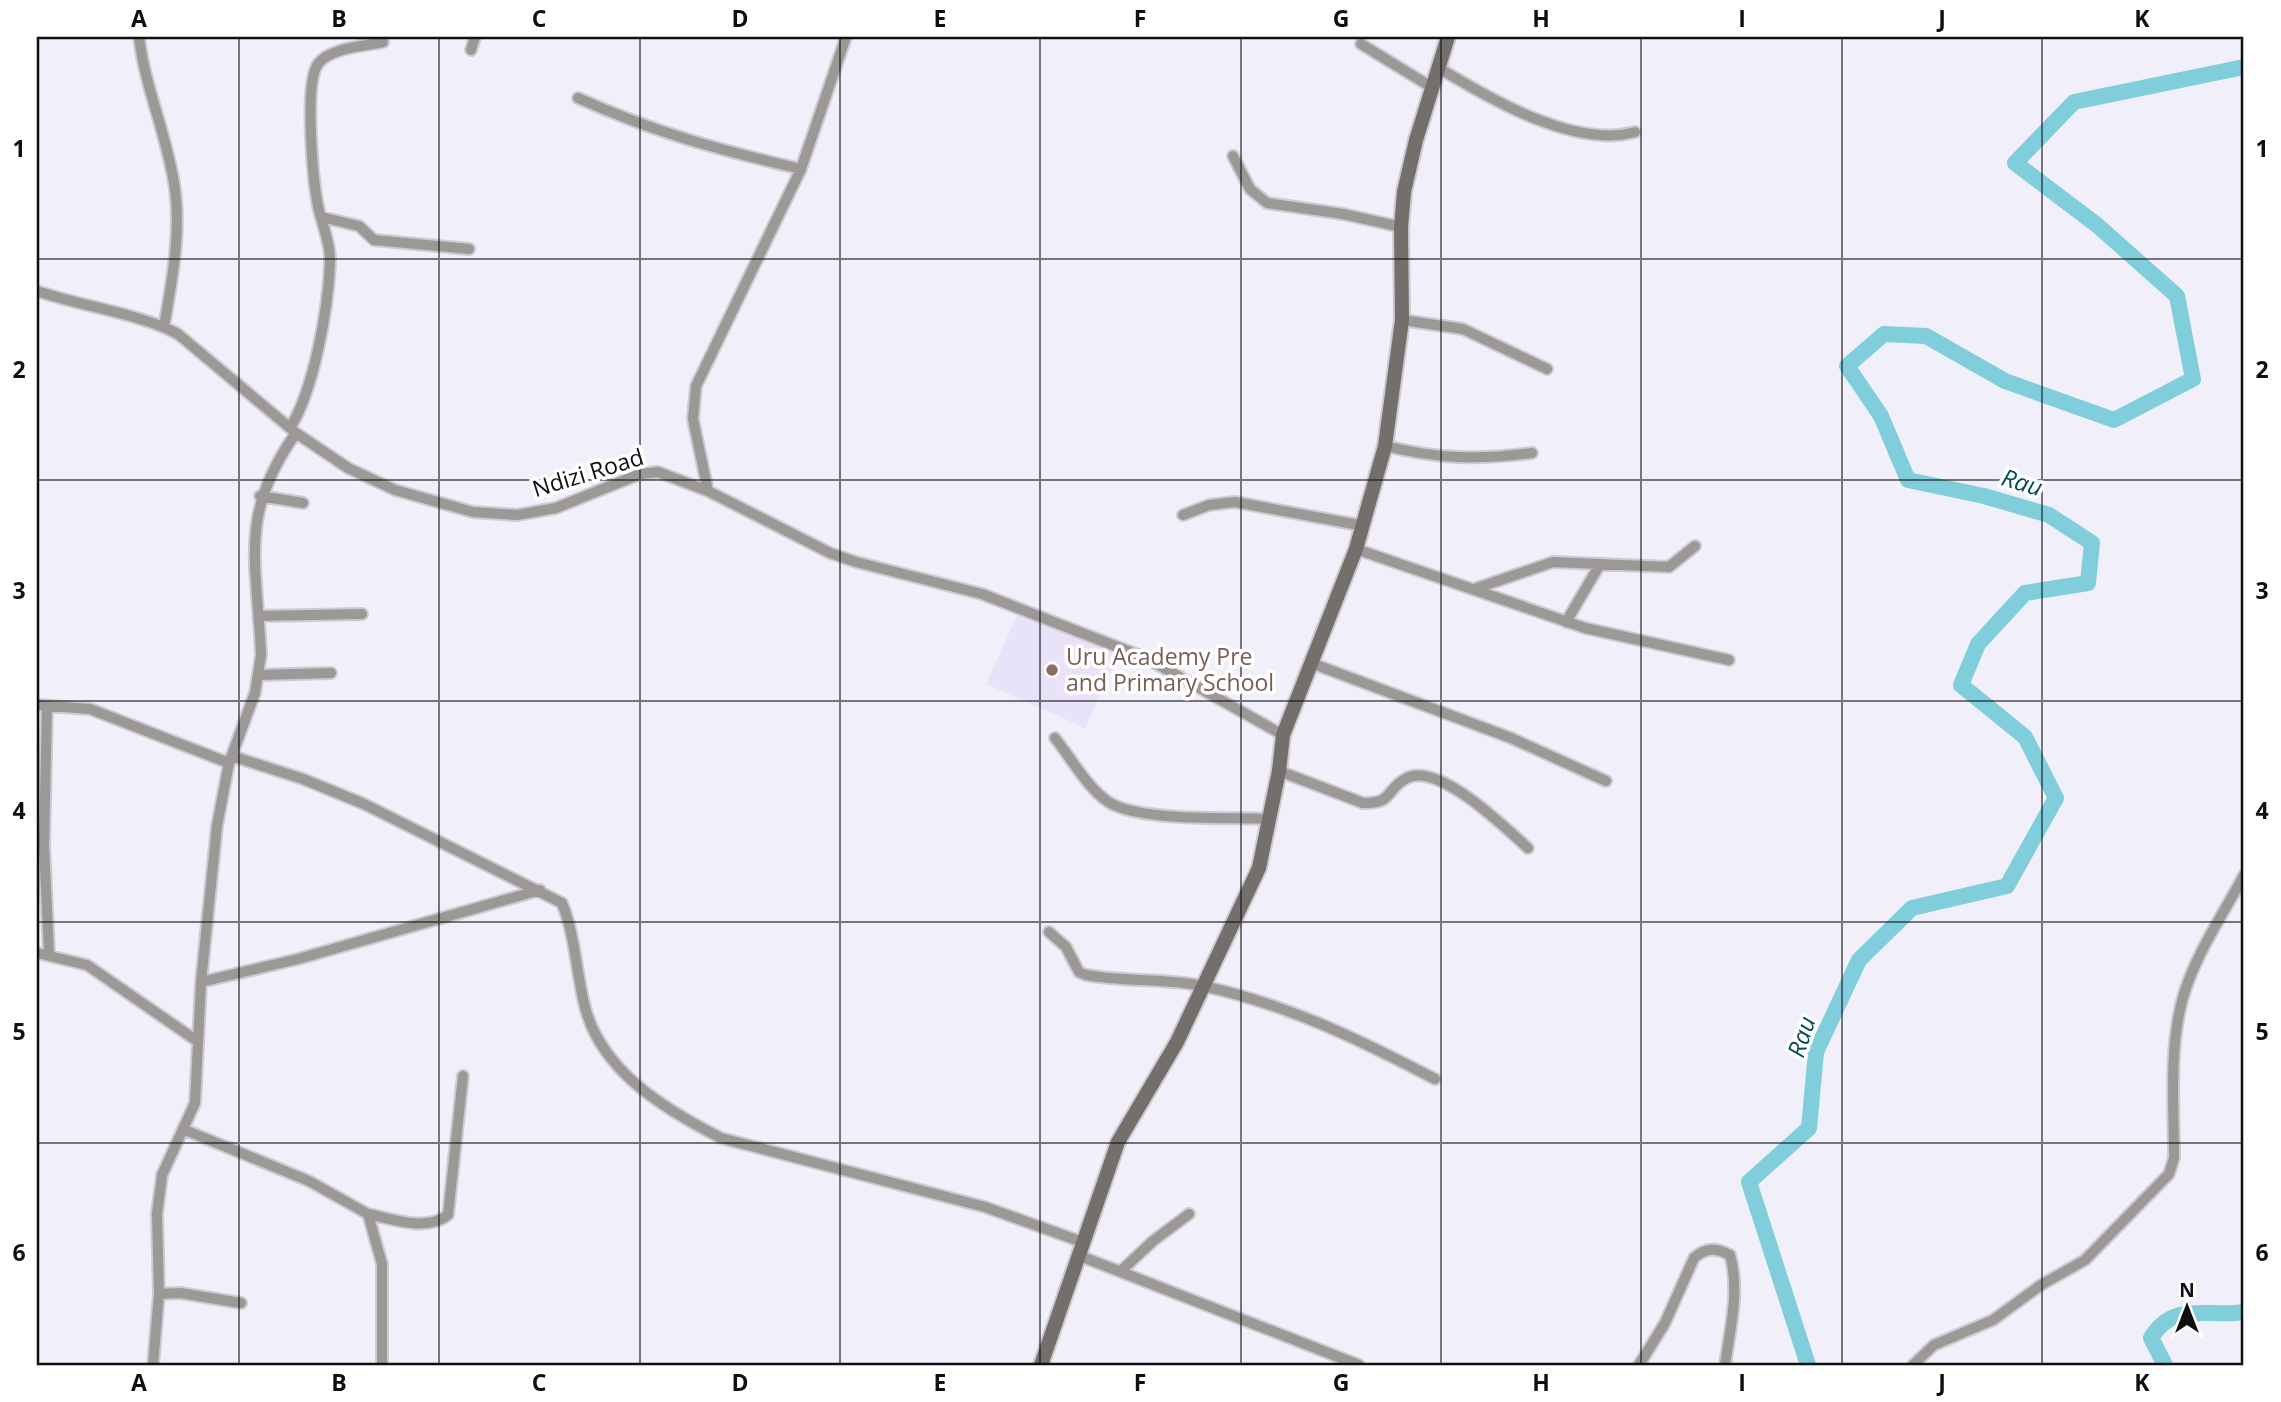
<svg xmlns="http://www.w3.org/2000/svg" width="2281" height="1402" viewBox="0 0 2281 1402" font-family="'Open Sans',sans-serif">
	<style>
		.education { fill: #e8e3f9 }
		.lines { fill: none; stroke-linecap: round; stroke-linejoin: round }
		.river { stroke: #80cedc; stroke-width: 16 }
		.street-casing { stroke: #cccbd5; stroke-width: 14 }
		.secondary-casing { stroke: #cccbd5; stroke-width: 18 }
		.street { stroke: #9c9895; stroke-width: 10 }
		.secondary { stroke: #746f6a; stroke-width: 14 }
		.grid { fill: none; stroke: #0f0f12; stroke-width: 2; stroke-opacity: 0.55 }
		.education-dot { fill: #8d6e63; stroke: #fff; stroke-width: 2.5 }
		.labels { text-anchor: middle; stroke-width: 7; stroke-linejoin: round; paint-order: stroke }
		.street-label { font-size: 23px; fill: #0f0f12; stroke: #fff }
		.education-label { font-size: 23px; fill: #785e54; stroke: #fff; text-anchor: start }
		.water-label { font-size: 24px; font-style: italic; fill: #014c56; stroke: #fff }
		.neatline { fill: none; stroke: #0f0f12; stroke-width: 2.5 }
		.grid-label { font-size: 23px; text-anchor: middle; font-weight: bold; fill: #0f0f12 }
	</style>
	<rect width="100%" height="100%" fill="#f0effa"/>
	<!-- education -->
	<path class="education" d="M1019,611L1118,655L1085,728L986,684Z"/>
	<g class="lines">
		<!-- river -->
		<path class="river" d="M1808,1365L1749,1182L1809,1128L1816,1052L1859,960L1912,908L2007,886L2056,798L2025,737L1961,685L1978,644L2025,593L2088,583L2092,543L2049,515L1984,496L1908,480L1881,416L1847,366L1884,334L1926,336L2005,381L2114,420L2193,379L2177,296L2097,225L2015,163L2074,102L2244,67
			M2165,1365L2151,1338C2174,1300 2209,1318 2244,1312"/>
		<defs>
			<path id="street" d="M139,37C145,87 166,133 174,183C182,230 172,280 164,327
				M1361,44L1433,88
				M471,50L475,37
				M1439,68C1488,98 1575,149 1635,132
				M578,98C656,133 719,150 801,169
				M1233,156L1250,189L1267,203L1343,214L1401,227
				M321,217L359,226L374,240L469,249
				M37,291C80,306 141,314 178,334L296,433L348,468L395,490L473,512L517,515L556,508L640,474L658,472L708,491L830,553L856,562L982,594L1146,658L1283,735
				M1402,320L1463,329L1547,369
				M290,428C314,390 328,309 330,264C331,244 322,225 318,206C313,181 304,83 318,64C329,48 365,46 383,42
				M1385,446C1439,459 1477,460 1532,453
				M708,491L693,419L696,386L801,169L846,37
				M260,496L303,503
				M1183,515L1209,505L1235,502L1364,526
				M1356,549L1585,628L1729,660
				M1474,589L1553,562L1669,567L1695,546
				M259,616L362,614
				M1566,622L1599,566
				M1311,663L1511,738L1606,781
				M259,675L331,673
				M37,705L90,709L229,763
				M47,707L44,845L49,953
				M1055,738C1071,758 1086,786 1107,801C1136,822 1231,817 1268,819
				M232,756L303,779L364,804L562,903C575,935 576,970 584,1003C599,1070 664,1109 721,1138L985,1207L1085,1243
				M1279,771L1363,803C1394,804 1385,789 1407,778C1439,762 1504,827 1528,848
				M1049,932L1066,947L1079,972L1086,975C1124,982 1164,978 1203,986C1289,1005 1358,1039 1435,1079
				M37,953L87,965L197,1041
				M201,982L298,959L540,890
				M185,1130L309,1181L368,1214L382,1264V1365
				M368,1214C393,1219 426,1232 448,1215L463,1076
				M1080,1256L1359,1365
				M1122,1270L1153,1241L1189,1214
				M159,1294L180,1293L241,1303
				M153,1365L159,1294L157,1214L162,1175L195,1103L201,982L217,826L229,763L255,693L261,655C257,561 238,515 296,433
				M1639,1365L1665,1323L1694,1258C1706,1247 1717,1248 1730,1255C1740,1291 1730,1329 1725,1365
				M1913,1365L1934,1345L1993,1320L2041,1285L2085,1260L2169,1174L2174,1158C2174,1107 2169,1051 2182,1001C2194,956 2223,915 2244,875"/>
			<path id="secondary" d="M1041,1365L1118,1142L1177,1042L1259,868L1279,771L1283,735L1356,549L1385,446L1402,320L1401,227L1404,192L1416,140L1448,37"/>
		</defs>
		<!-- street casing -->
		<use href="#street" class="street-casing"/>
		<!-- secondary casing -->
		<use href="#secondary" class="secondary-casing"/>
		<!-- street -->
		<use href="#street" class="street"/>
		<!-- secondary -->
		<use href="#secondary" class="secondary"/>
	</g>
	<!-- grid -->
	<path class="grid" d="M239,37V1365M439,37V1365M640,37V1365M840,37V1365M1040,37V1365M1241,37V1365M1441,37V1365M1641,37V1365M1842,37V1365M2042,37V1365M37,259H2244M37,480H2244M37,701H2244M37,922H2244M37,1143H2244"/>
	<!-- markers -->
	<circle class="education-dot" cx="1052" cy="670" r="7"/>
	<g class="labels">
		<!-- street labels -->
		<g class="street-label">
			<text transform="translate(588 473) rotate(-17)" y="8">Ndizi Road</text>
		</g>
		<!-- education labels -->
		<g class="education-label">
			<text x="1066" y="665">Uru Academy Pre<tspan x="1066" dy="26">and Primary School</tspan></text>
		</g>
		<!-- water labels -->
		<g class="water-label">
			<text transform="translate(2022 483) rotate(17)" y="8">Rau</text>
			<text transform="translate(1802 1037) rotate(-72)" y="8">Rau</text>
		</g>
	</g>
	<!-- border -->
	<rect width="2281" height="1402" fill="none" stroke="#ffffff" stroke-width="77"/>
	<!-- north arrow -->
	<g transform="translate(2187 1307)" stroke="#ffffff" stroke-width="5" paint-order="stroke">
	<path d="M0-5L12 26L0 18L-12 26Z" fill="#0f0f12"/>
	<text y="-10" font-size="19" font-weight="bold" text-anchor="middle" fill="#0f0f12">N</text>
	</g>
	<rect x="38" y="38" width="2204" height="1326" class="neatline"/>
	<g class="grid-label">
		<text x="139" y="27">A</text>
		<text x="339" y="27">B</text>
		<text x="539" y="27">C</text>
		<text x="740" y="27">D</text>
		<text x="940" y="27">E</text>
		<text x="1140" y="27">F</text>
		<text x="1341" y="27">G</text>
		<text x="1541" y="27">H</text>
		<text x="1742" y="27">I</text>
		<text x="1942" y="27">J</text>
		<text x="2142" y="27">K</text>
		<text x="19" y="157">1</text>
		<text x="2262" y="157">1</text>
		<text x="19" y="378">2</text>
		<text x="2262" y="378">2</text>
		<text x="19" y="599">3</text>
		<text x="2262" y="599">3</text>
		<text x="19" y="819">4</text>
		<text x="2262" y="819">4</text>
		<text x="19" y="1040">5</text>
		<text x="2262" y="1040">5</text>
		<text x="19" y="1261">6</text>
		<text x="2262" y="1261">6</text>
		<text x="139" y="1391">A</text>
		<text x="339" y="1391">B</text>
		<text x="539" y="1391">C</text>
		<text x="740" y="1391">D</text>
		<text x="940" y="1391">E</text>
		<text x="1140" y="1391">F</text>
		<text x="1341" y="1391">G</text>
		<text x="1541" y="1391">H</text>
		<text x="1742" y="1391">I</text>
		<text x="1942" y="1391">J</text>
		<text x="2142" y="1391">K</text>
	</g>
</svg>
